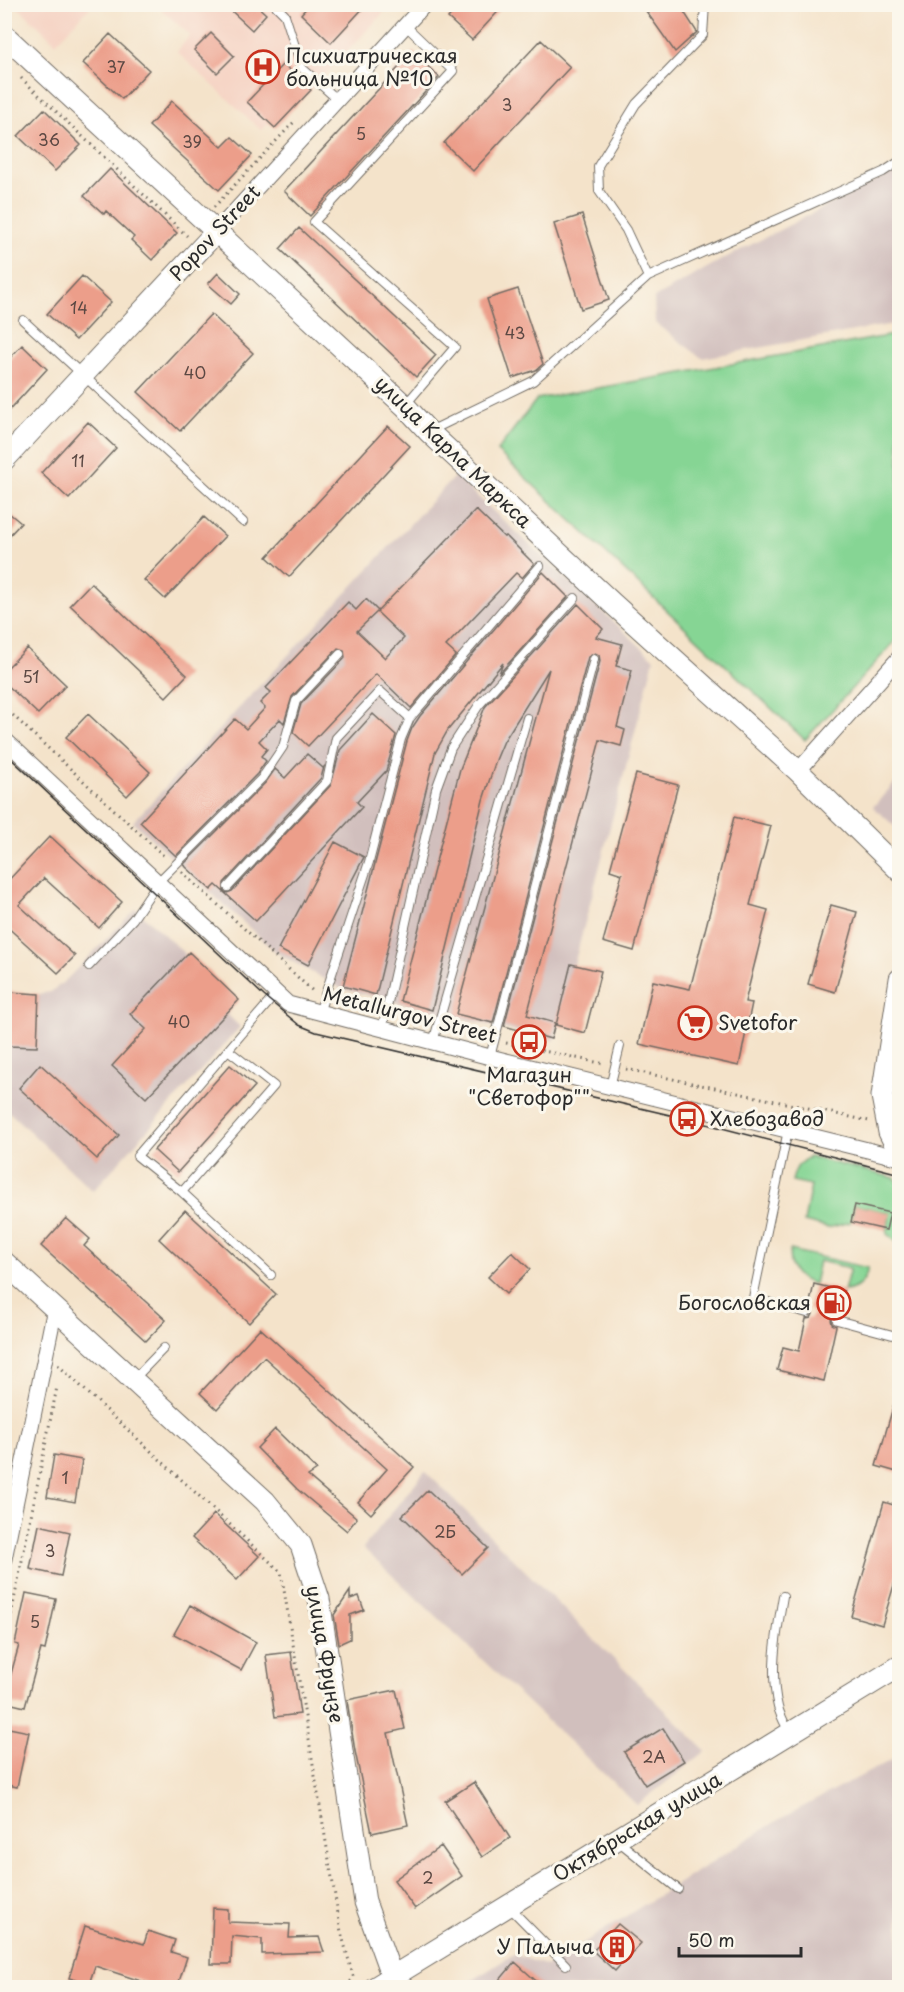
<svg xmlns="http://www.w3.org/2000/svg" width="904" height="1992" viewBox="0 0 904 1992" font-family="'Playpen Sans',sans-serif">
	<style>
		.built { fill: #f5d2c2 }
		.industrial { fill: #d1bfbd }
		.green { fill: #86d594; stroke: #588060; stroke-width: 1.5 }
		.building { fill: #ec9e8a }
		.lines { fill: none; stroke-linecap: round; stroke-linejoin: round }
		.lane-casing { stroke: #716b63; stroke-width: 10 }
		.street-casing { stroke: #716b63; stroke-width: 17 }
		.secondary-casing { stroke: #716b63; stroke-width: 23 }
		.path { stroke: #716b63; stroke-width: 3; stroke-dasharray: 1.5 4.5; stroke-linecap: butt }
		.lane { stroke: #fff; stroke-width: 8 }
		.street { stroke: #fff; stroke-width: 15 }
		.secondary { stroke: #fff; stroke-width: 21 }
		.tram { stroke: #2b2b2b; stroke-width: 1.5 }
		.labels { text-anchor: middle; stroke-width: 6; stroke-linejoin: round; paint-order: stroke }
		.number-label { font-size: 16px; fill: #5b4843 }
		.poi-label { font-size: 20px; fill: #2b2b2b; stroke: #fbf7ec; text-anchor: start }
		.street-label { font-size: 20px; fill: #2b2b2b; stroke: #fbf7ec }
	</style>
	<rect width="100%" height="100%" fill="#fbf7ec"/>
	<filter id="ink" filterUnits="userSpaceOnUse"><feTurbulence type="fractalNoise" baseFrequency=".0167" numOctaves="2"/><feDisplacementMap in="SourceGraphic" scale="12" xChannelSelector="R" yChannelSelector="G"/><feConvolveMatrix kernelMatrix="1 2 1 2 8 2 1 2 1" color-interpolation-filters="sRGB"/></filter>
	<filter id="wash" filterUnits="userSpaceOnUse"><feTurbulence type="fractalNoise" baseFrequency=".008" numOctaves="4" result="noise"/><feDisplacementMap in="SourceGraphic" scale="24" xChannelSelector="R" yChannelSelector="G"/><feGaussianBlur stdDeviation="1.35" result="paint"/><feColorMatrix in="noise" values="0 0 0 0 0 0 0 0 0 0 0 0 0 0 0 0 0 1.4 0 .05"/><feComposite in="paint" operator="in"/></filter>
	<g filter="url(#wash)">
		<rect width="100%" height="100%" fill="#f4e3ca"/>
		<!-- built -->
		<path class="built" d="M16,5H92L56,43Z
			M156,5H391L275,128L268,122L261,130L177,52L190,35Z"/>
		<!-- industrial -->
		<path class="industrial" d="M899,169V323L702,358L655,323L654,298L723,259Z
			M455,476L654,659L554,1041L342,989L277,953L133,822Z
			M899,778V830L873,807Z
			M136,909L186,955L189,952L239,1000L227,1014L240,1027L93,1191L5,1108L4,1052L7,1046L10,992L39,994L51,992L66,980Z
			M425,1471L706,1751L637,1805L363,1548Z
			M899,1756V1987L474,1988L470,1982L514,1954L547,1966L780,1819Z"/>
		<!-- green -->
		<path class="green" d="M899,334V637L805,740L497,451L537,399Z
			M810,1157L895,1178L899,1183V1244L887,1234L890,1213L855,1205L851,1222L828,1228L804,1222L811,1185L792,1181C795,1169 798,1162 810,1157Z
			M790,1250L868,1268C865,1282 858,1290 844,1291L850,1268L819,1261L814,1284C797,1279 787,1268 790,1250Z"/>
		<g id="blocks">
			<!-- building -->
			<path class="building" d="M224,4H255L266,14L252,30Z
				M310,4H367L331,43L301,14Z
				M460,4H505L472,40L448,18Z
				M641,4H679L697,32L675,52Z
				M211,33L234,56L217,73L194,50Z
				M110,34L149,70L122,99L83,63Z
				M541,40L570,67L473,171L444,143Z
				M413,52L439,77L310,216L284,191Z
				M283,64L311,90L275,128L247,102Z
				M172,101L222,147L232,137L252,155L219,190L149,126Z
				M44,109L81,145L55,171L18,136Z
				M110,169L177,233L152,260L131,240L134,237L106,211L104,214L84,196Z
				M582,215L609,300L581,309L554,224Z
				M299,228L436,355L416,377L280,249Z
				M218,273L240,294L231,304L208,284Z
				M82,276L111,302L76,340L47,314Z
				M518,289L543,364L536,370L512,378L487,299Z
				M211,314L253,353L180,431L138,392Z
				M22,345L47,369L4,416V364Z
				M88,422L116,448L69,499L41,473Z
				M388,426L410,446L289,577L267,557Z
				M4,509L21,523L4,541Z
				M476,510L504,537L506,536L534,564L522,578L516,573L446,646L456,655L411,708L376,674L308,746L293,732L301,704L345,658L344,650L338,648L292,697L284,723L280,719L259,741L267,749L261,756L266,761L257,774L176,856L140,822L235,719L246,729L265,708L260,703L271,692L266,688L348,602L356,610L366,599L378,611L357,631L385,658L404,638L377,612Z
				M204,517L225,536L165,599L144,580Z
				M543,572L568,597L499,674L503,663L448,730L435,753L376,995L343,986L407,741L412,728L420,716Z
				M91,583L187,675L166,697L70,605Z
				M578,604L603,629L596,637L622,644L616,666L632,670L617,727L625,730L621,746L600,740L527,1015L555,1023L551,1039L504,1026L600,661L599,655L595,653L588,657L493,1023L456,1014L549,669L504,741L496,760L483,800L432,1010L400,1001L460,769L485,707Z
				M27,648L66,685L38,714L4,682V671Z
				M88,714L150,772L127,796L66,737Z
				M373,714L396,735L386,771L357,802L362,807L256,921L216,885L211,890L186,867L184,864L266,782L275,769L285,778L307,754L323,768L324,767L321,778L224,883V891L227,893L232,891L331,785L340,750Z
				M636,774L678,785L634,951L603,942L622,874L610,870Z
				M734,817L771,826L750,905L768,910L745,1002L752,1003L739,1066L639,1044L653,981L690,989Z
				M50,836L122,902L99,928L44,878L19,905L75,956L58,973L4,924V885Z
				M335,842L364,857L308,965L278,949Z
				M831,905L857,912L835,992L808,984Z
				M189,952L239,1000L146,1098L112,1066L146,1029L130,1014Z
				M571,964L601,971L585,1033L556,1025Z
				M10,992L39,994L37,1047L7,1046Z
				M40,1064L119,1135L97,1159L19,1088Z
				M230,1065L255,1086L178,1172L154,1150Z
				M855,1205L890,1213L886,1230L851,1222Z
				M185,1210L276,1294L249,1323L159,1239Z
				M66,1218L90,1239L84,1246L166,1320L146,1341L41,1246Z
				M512,1252L530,1269L506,1294L488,1277Z
				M814,1284L844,1291L839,1314L833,1315L831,1319L832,1324L836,1326L824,1381L777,1370L783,1347L799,1351L806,1319L811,1318L813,1314L809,1307Z
				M260,1328L414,1467L371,1514L358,1502L387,1469L264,1357L217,1409L200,1393Z
				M896,1397L900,1398V1465L897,1472L876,1466Z
				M275,1429L317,1470L308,1476L357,1518L347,1531L297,1489L257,1448Z
				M54,1455L82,1460L75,1502L47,1497Z
				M428,1490L488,1548L462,1574L402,1516Z
				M884,1502L900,1507V1565L882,1625L851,1616Z
				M214,1514L259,1556L237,1580L192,1538Z
				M39,1525L70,1532L61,1576L30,1569Z
				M350,1591V1599L359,1596L364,1610L350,1615V1639L339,1644L334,1615Z
				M26,1593L56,1599L45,1650L41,1649L25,1707L4,1702V1699L19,1645L15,1644Z
				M190,1605L256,1642L241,1670L174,1634Z
				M291,1652L300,1714L275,1717L266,1655Z
				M396,1690L405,1729L388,1733L408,1825L372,1833L355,1751L347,1700Z
				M4,1727L29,1732L17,1787L4,1784Z
				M663,1728L684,1761L645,1785L624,1752Z
				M474,1782L510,1838L482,1857L445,1801Z
				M441,1846L462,1876L415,1909L394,1880Z
				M213,1908L228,1909V1922L290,1924L289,1938L319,1937L324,1952L262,1954V1939L232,1936L231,1964H211Z
				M618,1924L641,1943L615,1971L593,1951Z
				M85,1926L144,1944L148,1931L175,1940L171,1952L187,1957L177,1988H162L95,1966L89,1984L69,1978Z
				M515,1962L544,1988H493Z"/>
		</g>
	</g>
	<g filter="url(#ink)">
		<use href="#blocks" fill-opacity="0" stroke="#716b63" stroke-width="1.5"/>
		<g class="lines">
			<defs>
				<path id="lane" d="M274,4L285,15L302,68L338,100
					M648,277L626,230L599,191L598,166L636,104L703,35L705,4
					M23,320L243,522
					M406,404L455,347L314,222L453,71L406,26
					M430,431L533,381L648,277L883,172L900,161
					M228,887L327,781L336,738L380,691L410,718
					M89,966L133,919L158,882L262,778L283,747L296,701L340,654
					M319,1013L369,862L401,739L410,718L540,566
					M382,1029L436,789L451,748L479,705L575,598
					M433,1042L527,718
					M228,1050L274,1086L182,1192L137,1156L270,1001L277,993
					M490,1057L594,659
					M610,1087L620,1046
					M788,1130L753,1298L807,1313
					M182,1192L271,1275
					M837,1320L900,1337
					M135,1378L164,1348
					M783,1596C777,1632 769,1670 778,1707C780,1715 785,1724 789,1732
					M618,1841L678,1889
					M508,1906L566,1965"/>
				<path id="street" d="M216,232L425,4
					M4,739L288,1004L490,1057L900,1158
					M798,771L900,657
					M4,1559L55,1308"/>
				<path id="secondary" d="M4,35L405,406L428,431L612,603L798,771L900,871
					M4,460L216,232
					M900,979L882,1096L889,1132L900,1154
					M4,1262L265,1501L301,1545L319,1599L365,1902L392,1977L398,1988
					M374,1988L900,1666"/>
			</defs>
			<!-- lane casing -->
			<use href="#lane" class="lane-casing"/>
			<!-- street casing -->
			<use href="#street" class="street-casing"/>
			<!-- secondary casing -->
			<use href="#secondary" class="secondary-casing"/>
			<!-- path -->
			<path class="path" d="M439,12L446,4
				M21,78L187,236
				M214,207L294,122
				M4,707L166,858
				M182,872L315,993
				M506,1043L605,1064
				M626,1069L869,1121
				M58,1365L281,1572L341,1932L354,1979
				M4,1650L57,1387
				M340,1988L354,1979"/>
			<!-- lane -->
			<use href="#lane" class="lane"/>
			<!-- street -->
			<use href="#street" class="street"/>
			<!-- secondary -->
			<use href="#secondary" class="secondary"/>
			<!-- tram -->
			<path class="tram" d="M4,752L264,996L299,1025L316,1032L687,1119L900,1174"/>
		</g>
	</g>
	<!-- icons -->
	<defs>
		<symbol id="hospital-ring" viewBox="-11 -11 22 22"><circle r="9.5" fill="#fbf7ec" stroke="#c8321e" stroke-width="1.5"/><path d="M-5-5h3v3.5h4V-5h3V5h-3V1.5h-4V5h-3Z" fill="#c8321e"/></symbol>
		<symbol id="supermarket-ring" viewBox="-11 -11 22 22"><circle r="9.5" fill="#fbf7ec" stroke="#c8321e" stroke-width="1.5"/><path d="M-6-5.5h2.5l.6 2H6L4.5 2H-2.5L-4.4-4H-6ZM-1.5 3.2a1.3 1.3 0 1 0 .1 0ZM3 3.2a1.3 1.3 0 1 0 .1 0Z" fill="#c8321e"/></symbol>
		<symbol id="bus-ring" viewBox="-11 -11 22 22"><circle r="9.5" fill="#fbf7ec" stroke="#c8321e" stroke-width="1.5"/><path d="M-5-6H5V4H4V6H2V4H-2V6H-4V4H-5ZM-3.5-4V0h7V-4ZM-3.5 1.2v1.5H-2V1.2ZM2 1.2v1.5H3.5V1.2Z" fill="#c8321e"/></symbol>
		<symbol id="fuel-ring" viewBox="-11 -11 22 22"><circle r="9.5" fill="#fbf7ec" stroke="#c8321e" stroke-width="1.5"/><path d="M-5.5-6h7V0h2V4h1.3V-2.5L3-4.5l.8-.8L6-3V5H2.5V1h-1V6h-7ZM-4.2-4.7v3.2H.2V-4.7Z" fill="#c8321e"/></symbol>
		<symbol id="building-ring" viewBox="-11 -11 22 22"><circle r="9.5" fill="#fbf7ec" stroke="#c8321e" stroke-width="1.5"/><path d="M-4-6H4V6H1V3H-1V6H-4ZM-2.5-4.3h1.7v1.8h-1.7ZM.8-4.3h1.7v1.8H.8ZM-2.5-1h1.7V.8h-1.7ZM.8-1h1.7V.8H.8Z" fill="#c8321e"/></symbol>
	</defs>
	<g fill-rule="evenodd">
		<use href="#hospital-ring" x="244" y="48" width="38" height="38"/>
		<use href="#supermarket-ring" x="676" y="1004" width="38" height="38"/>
		<use href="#bus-ring" x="510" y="1023" width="38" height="38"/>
		<use href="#bus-ring" x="668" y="1100" width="38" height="38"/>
		<use href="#fuel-ring" x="815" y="1284" width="38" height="38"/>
		<use href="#building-ring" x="598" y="1928" width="38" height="38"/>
	</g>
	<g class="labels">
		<!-- number labels -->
		<g class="number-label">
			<text x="116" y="73">37</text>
			<text x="507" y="111">3</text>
			<text x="361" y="140">5</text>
			<text x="49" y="146">36</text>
			<text x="192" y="148">39</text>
			<text x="79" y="314">14</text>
			<text x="515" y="339">43</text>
			<text x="195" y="379">40</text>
			<text x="78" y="467">11</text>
			<text x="31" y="683">51</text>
			<text x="179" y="1028">40</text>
			<text x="65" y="1484">1</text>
			<text x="445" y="1538">2Б</text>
			<text x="50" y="1557">3</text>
			<text x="35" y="1628">5</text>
			<text x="654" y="1763">2А</text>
			<text x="428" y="1884">2</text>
		</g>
		<!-- poi labels -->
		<g class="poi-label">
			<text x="286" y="63">Психиатрическая<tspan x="286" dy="23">больница №10</tspan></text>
			<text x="718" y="1030">Svetofor</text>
			<text x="529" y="1082" text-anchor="middle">Магазин<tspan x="529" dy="23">"Светофор""</tspan></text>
			<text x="710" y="1126">Хлебозавод</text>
			<text x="811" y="1310" text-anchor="end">Богословская</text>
			<text x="594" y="1954" text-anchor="end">У Палыча</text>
		</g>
		<!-- street labels -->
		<g class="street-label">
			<text transform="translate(215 233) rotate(-47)" y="7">Popov Street</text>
			<text transform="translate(453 452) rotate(44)" y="7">улица Карла Маркса</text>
			<text transform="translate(410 1015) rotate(14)" y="7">Metallurgov Street</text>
			<text transform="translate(325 1654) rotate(80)" y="7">улица Фрунзе</text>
			<text transform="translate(637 1827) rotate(-31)" y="7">Октябрьская улица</text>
		</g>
	</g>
	<!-- margin -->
	<rect width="904" height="1992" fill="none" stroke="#fbf7ec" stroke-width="24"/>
	<!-- scale -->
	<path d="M679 1947v9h122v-9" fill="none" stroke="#2b2b2b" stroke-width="3"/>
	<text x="688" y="1947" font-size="18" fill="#2b2b2b" stroke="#fbf7ec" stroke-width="4.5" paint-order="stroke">50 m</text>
</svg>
